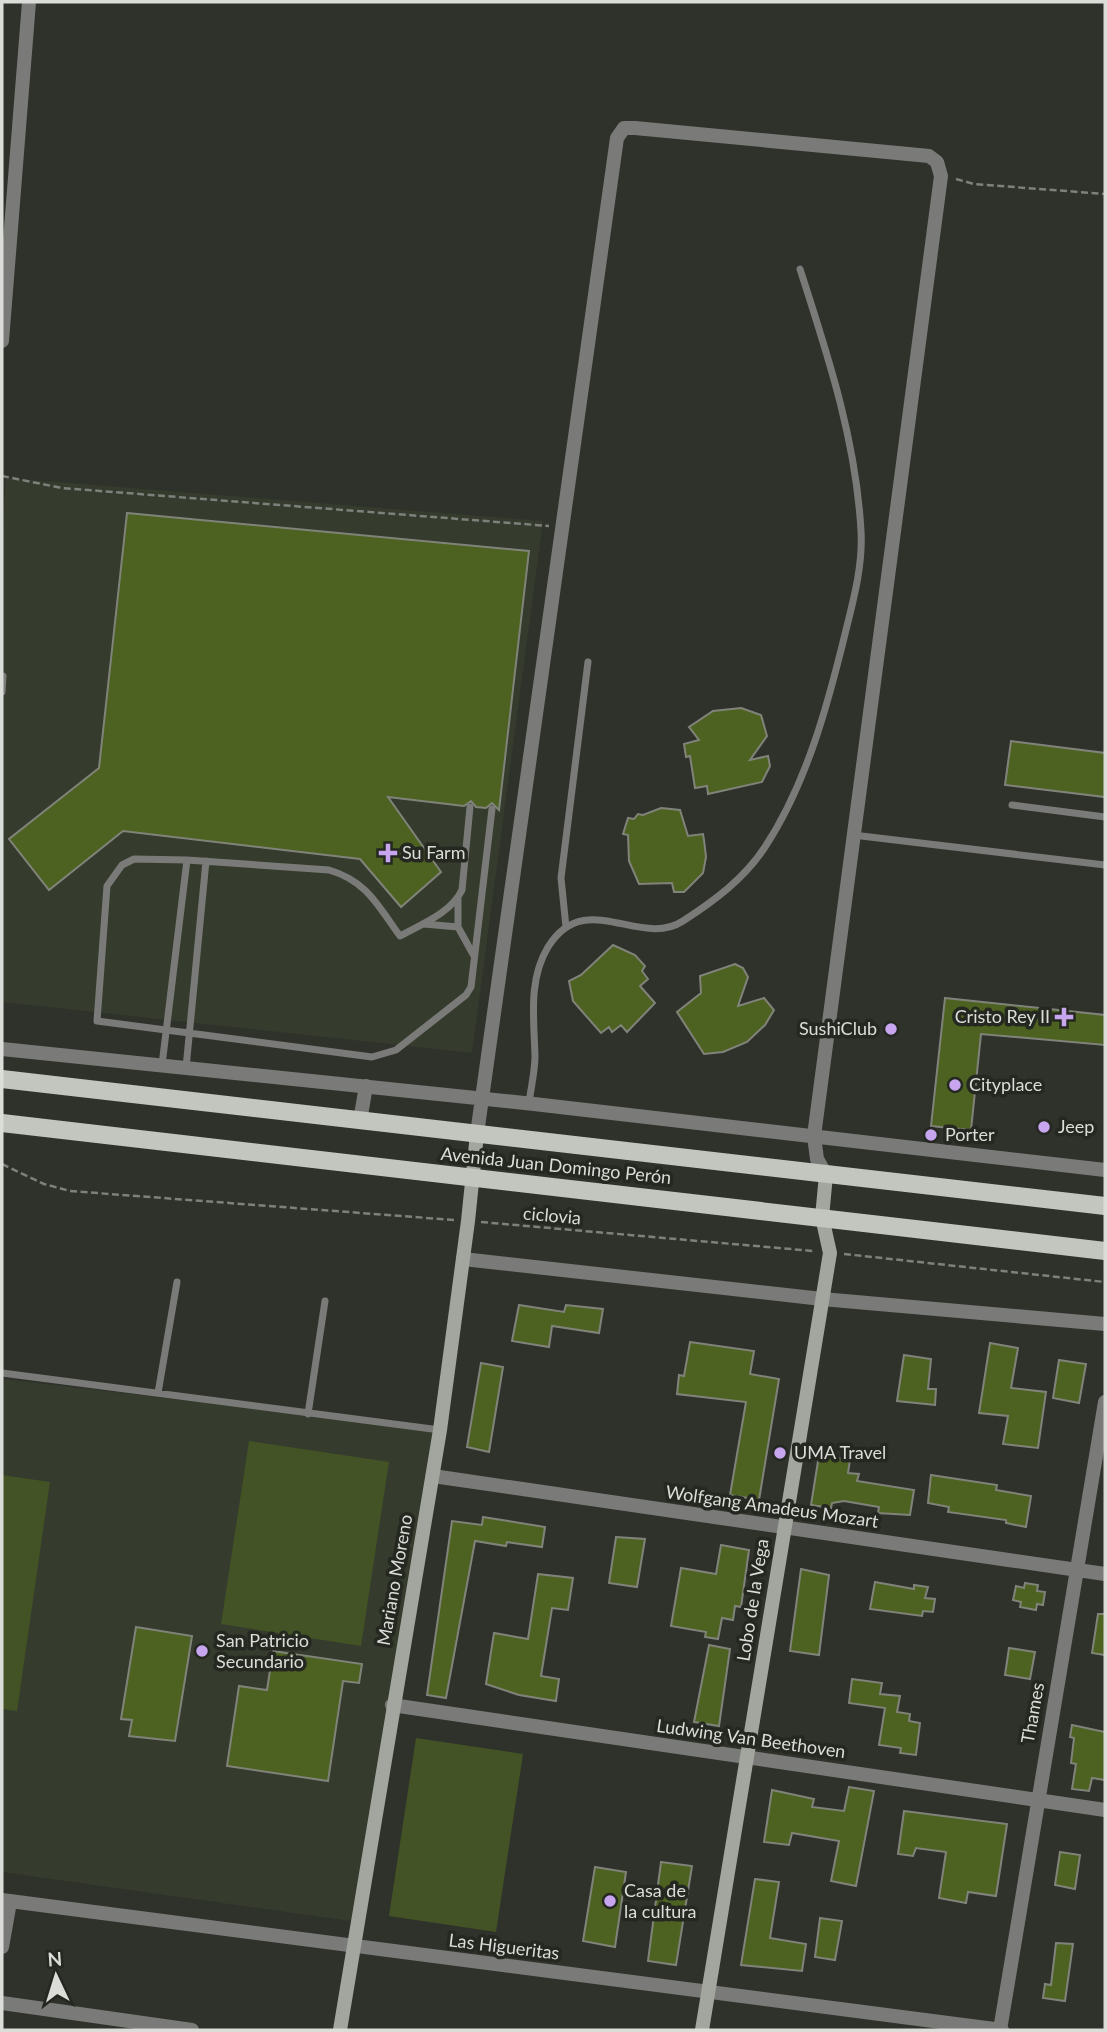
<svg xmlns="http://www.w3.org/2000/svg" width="1107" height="2032" viewBox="0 0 1107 2032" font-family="Lato,sans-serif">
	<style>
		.built { fill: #353b2d }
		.green { fill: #435325 }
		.building { fill: #4d6220; stroke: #80837a; stroke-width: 2 }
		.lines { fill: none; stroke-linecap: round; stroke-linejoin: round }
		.path { stroke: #7e807b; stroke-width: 2.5; stroke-dasharray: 7 3.5; stroke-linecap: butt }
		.lane { stroke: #7a7b78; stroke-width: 7 }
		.street { stroke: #7a7b78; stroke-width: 14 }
		.secondary { stroke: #a3a69f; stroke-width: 14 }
		.primary { stroke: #c3c6be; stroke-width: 18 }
		.poi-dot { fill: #c7a6ef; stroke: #252821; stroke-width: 2.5 }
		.labels { text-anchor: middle; stroke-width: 7; stroke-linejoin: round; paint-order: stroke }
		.poi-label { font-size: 18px; fill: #dbddd9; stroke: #252821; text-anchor: start }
		.street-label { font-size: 18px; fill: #dbddd9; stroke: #252821 }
	</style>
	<rect width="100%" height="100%" fill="#2f322b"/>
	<!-- built -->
	<path class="built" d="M6,478L543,521L472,1053L2,1002V540Z
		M2,1379L440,1430L358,1922L2,1872Z"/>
	<!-- green -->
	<path class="green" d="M249,1441L389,1462L361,1646L221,1624Z
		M2,1475L50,1482L17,1711L2,1709Z
		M416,1738L523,1754L496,1932L389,1916Z"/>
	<!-- building -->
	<path class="building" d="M127,513L529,551L499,810L492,803L486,808L476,807L471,801L464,806L388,797L441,872L401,907L360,859L123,831L49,890L9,839L99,768Z
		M741,708L761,715L767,736L750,760L768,756L770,766L762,782L708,794L707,786L695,788L690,756L686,757L684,744L699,740L689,727L713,711Z
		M1011,741L1105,753V797L1005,785Z
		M661,808L680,810L688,836L703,834L704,840L706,857L703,873L684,892H674L672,883L639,884L629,861L628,835L623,834L628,818L634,819L638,814L643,815Z
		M613,945L635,955L645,966L642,971L648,979L640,986L655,1003L627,1032L621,1025L612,1032L609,1027L601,1033L573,1001L569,981L581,975Z
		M735,964L743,968L748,977L738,1006L764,998L774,1010L765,1025L747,1042L723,1052L704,1054L677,1012L701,993L700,976Z
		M945,998L1105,1015V1045L981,1034L971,1130L931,1126Z
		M519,1305L564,1312L566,1305L603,1309L599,1333L552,1326L549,1347L512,1341Z
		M690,1342L754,1351L750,1374L779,1379L759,1500L730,1495L746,1402L677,1394L679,1375L684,1376Z
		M990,1343L1018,1348L1011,1388L1046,1392L1038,1448L1003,1444L1008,1416L979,1413Z
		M904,1355L931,1359L928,1389H936L935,1405L897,1401Z
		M1059,1360L1086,1364L1079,1403L1053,1398Z
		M481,1363L503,1367L489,1452L467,1447Z
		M819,1455L850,1460L848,1473L859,1474L857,1481L914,1490L910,1515L878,1513L879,1507L844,1501L832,1503L831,1508L811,1505Z
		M931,1475L997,1485L996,1490L1031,1496L1026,1527L1006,1523V1520L948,1512L949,1507L928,1503Z
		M483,1517L545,1527L542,1547L507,1542L506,1546L475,1541L446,1698L427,1695L452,1521L482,1525Z
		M616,1537L645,1539L637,1587L609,1583Z
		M721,1545L749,1550L741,1607L735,1606L733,1620L722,1618L718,1639L705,1637L706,1632L671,1626L681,1568L716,1574Z
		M801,1569L829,1575L819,1655L790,1651Z
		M538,1574L573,1578L568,1610L552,1608L541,1676L559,1679L556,1701L519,1695L486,1684L494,1633L528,1639Z
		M875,1582L914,1589V1585L928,1587L925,1598L935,1599L933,1612L923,1611L922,1616L870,1609Z
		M1025,1583L1038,1585L1037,1591L1045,1592L1043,1605L1037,1604L1036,1610L1020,1607L1021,1602L1013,1600L1016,1586L1024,1588Z
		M1098,1614H1105V1655L1092,1653Z
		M136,1627L192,1636L175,1741L129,1736L132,1720L121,1719Z
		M709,1645L730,1649L719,1726L694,1722Z
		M1009,1648L1035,1652L1030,1679L1005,1675Z
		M273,1651L362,1664L359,1683L343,1681L328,1781L227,1766L239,1686L267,1690Z
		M852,1679L882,1683L880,1694L900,1696L897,1712L910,1714L909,1721L920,1723L916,1755L900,1753L901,1748L879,1745L885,1708L849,1703Z
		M1072,1725L1105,1732V1780L1092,1778L1089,1791L1072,1789L1076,1764L1071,1763L1074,1738L1070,1737Z
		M849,1787L874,1791L856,1886L831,1881L839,1841L792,1833L789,1845L764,1842L772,1790L814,1799L812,1807L844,1811Z
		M904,1811L1007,1824L996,1896L968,1892L966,1903L939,1898L946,1852L916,1848L913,1856L898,1854Z
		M1060,1852L1080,1855L1075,1889L1055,1885Z
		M661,1862L692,1866L676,1965L648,1961Z
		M595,1867L626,1872L615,1947L583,1941Z
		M755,1879L779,1882L770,1938L806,1944L802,1971L741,1965Z
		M820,1918L842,1921L835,1960L815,1957Z
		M1056,1943L1073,1944L1065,2001L1043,1998L1045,1984L1051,1985Z"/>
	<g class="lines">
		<!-- path -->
		<path class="path" d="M956,179L974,184L1105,194
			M2,476L62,488L549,526
			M2,1164L44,1184L70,1191L454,1220
			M481,1222L813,1251
			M844,1254L1105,1282"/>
		<!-- lane -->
		<path class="lane" d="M2,692L3,676
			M1012,805L1105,817
			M470,807L462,890C451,913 422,924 400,936C378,906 367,881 329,870L187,860L134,859L122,865L107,886L97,1021L372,1057L396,1050L466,995L471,987L492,809
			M853,835L1105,865
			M458,899V927L474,956
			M424,924L458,927
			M566,927L561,878L588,662
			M162,1065L187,860
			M186,1068L206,861
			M529,1103C531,1087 535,1071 535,1056C534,1019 528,980 548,947C585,887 640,949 683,921C714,901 744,879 765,847C807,783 828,704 846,630C854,598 863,564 861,531C856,440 828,356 800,269
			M2,1373L440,1430
			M158,1393L177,1282
			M308,1414L325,1301"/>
		<!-- street -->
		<path class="street" d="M2,341L29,2
			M2,1049L534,1104L1105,1170
			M360,1121L366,1086
			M477,1134L617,138L624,128H635L929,156L937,162L941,176L814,1136L817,1159L826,1175
			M463,1259L822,1299L1105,1324
			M433,1476L1105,1574
			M392,1705L1105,1810
			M2,1900L1002,2030
			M2,1947L10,1902
			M2,2003L192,2030
			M1000,2030L1105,1402"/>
		<!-- secondary -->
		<path class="secondary" d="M340,2030L440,1430L468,1221L477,1134
			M702,2030L830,1253L822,1217L826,1175"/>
		<!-- primary -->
		<path class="primary" d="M2,1079L1105,1206
			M2,1123L1105,1251"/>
	</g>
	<!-- markers -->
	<g class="poi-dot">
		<path d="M384.5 842.5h7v7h7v7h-7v7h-7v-7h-7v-7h7z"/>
		<path d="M1060.5 1006.5h7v7h7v7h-7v7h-7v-7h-7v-7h7z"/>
		<circle cx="891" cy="1029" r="7"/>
		<circle cx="955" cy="1085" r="7"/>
		<circle cx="1044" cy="1127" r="7"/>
		<circle cx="931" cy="1135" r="7"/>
		<circle cx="780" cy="1453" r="7"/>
		<circle cx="202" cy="1651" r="7"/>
		<circle cx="610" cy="1901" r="7"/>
	</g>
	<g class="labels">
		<!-- poi labels -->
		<g class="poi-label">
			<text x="402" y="859">Su Farm</text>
			<text x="1050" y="1023" text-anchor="end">Cristo Rey II</text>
			<text x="877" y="1035" text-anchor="end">SushiClub</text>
			<text x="969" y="1091">Cityplace</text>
			<text x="1058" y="1133">Jeep</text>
			<text x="945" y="1141">Porter</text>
			<text x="794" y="1459">UMA Travel</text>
			<text x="216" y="1647">San Patricio<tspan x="216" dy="21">Secundario</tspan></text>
			<text x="624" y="1897">Casa de<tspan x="624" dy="21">la cultura</tspan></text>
		</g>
		<!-- street labels -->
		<g class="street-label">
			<text transform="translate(556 1166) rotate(6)" y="6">Avenida Juan Domingo Perón</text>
			<text transform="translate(552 1216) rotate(5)" y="6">ciclovia</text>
			<text transform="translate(772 1507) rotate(8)" y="6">Wolfgang Amadeus Mozart</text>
			<text transform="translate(395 1580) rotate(-80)" y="6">Mariano Moreno</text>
			<text transform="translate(753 1600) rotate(-81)" y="6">Lobo de la Vega</text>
			<text transform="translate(1033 1713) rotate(-80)" y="6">Thames</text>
			<text transform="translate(751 1739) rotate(8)" y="6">Ludwing Van Beethoven</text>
			<text transform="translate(504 1947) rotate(7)" y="6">Las Higueritas</text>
		</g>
	</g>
	<!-- border -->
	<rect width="1107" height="2032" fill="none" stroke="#dbddd9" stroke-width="7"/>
	<!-- north arrow -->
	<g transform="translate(56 1976) rotate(356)" stroke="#252821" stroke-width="5" paint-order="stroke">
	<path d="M0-5L12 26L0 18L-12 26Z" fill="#dbddd9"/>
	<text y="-10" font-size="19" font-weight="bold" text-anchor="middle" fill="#dbddd9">N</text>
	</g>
</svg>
